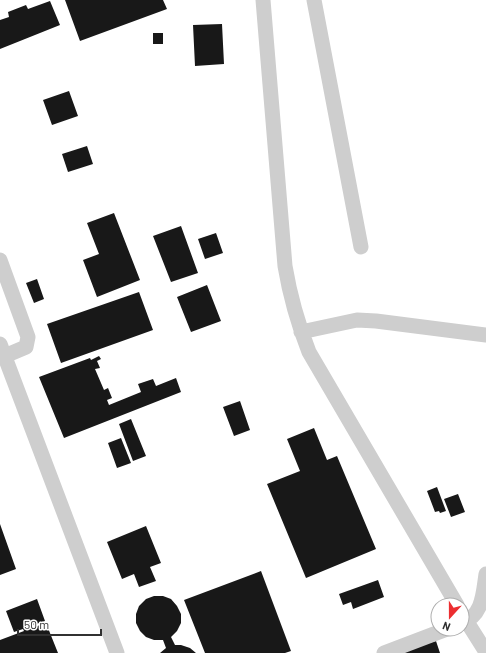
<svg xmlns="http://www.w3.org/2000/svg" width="486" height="653" viewBox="0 0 486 653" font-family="Barlow,sans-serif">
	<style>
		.building { fill: #181818 }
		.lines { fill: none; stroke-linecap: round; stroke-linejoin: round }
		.minor { stroke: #cecece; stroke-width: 15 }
	</style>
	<rect width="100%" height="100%" fill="#fff"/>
	<!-- building -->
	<path class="building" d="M65,0H163L167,9L80,41Z
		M50,1L60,25L0,49V20L9,17L8,12L26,5L28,9Z
		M222,24L224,64L195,66L193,25Z
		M153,33H163V44H153Z
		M69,91L78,116L52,125L43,100Z
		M87,146L93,164L68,172L62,154Z
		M114,213L140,280L97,297L83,260L99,254L87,223Z
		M181,226L198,273L171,282L153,236Z
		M216,233L223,253L205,259L198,239Z
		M37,279L44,299L34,303L26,283Z
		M207,285L221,321L191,332L177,297Z
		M139,292L153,330L61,363L47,324Z
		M99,356L101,359L97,361L100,368L95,369L104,390L108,388L112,398L107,400L109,405L141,392L138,384L153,379L156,386L176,378L181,392L64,438L39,377L90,358L91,360Z
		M240,401L250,430L234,436L223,407Z
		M131,419L146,456L133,461L119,424Z
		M314,428L327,460L337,456L376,549L306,578L267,484L300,471L287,439Z
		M121,438L131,463L117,468L108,443Z
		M437,487L446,511L440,513L439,511L435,512L427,491Z
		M458,494L465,512L451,517L444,499Z
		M0,524L16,569L0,575Z
		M146,526L161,563L150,567L156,581L139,587L134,574L122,579L107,542Z
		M261,571L291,651L285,653H205L184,600Z
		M378,580L384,597L353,609L351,602L343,605L339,594Z
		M154,596H163L171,599L177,606L181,614V623L177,631L171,637L175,645H181L190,648L196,653H160L166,648L163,640H154L146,637L140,631L136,623V614L139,606L146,599Z
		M37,599L45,621L28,627L29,629L46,623L58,653H0V640L24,631L23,629L14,632L6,611Z
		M436,641L440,653H394Z"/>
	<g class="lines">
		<!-- minor -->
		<path class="minor" d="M263,0L285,266C290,296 298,324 309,352L457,605
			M314,0L361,247
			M0,260L28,337L26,347L0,358
			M301,332L357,320L376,321L486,335
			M0,344L117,653
			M462,614L486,652
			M462,623C483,615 483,594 486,574
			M384,653L447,629"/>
	</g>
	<!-- north arrow -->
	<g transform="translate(450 617) rotate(201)"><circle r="19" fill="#ffffff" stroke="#adadad"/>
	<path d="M0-3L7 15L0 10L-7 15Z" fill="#ec2e31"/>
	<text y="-6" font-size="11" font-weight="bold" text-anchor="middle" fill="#313131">N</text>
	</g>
	<!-- scale -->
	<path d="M18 629v6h83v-6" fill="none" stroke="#313131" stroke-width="2"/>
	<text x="24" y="629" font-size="12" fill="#313131" stroke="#ffffff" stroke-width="3" paint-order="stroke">50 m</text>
</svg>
